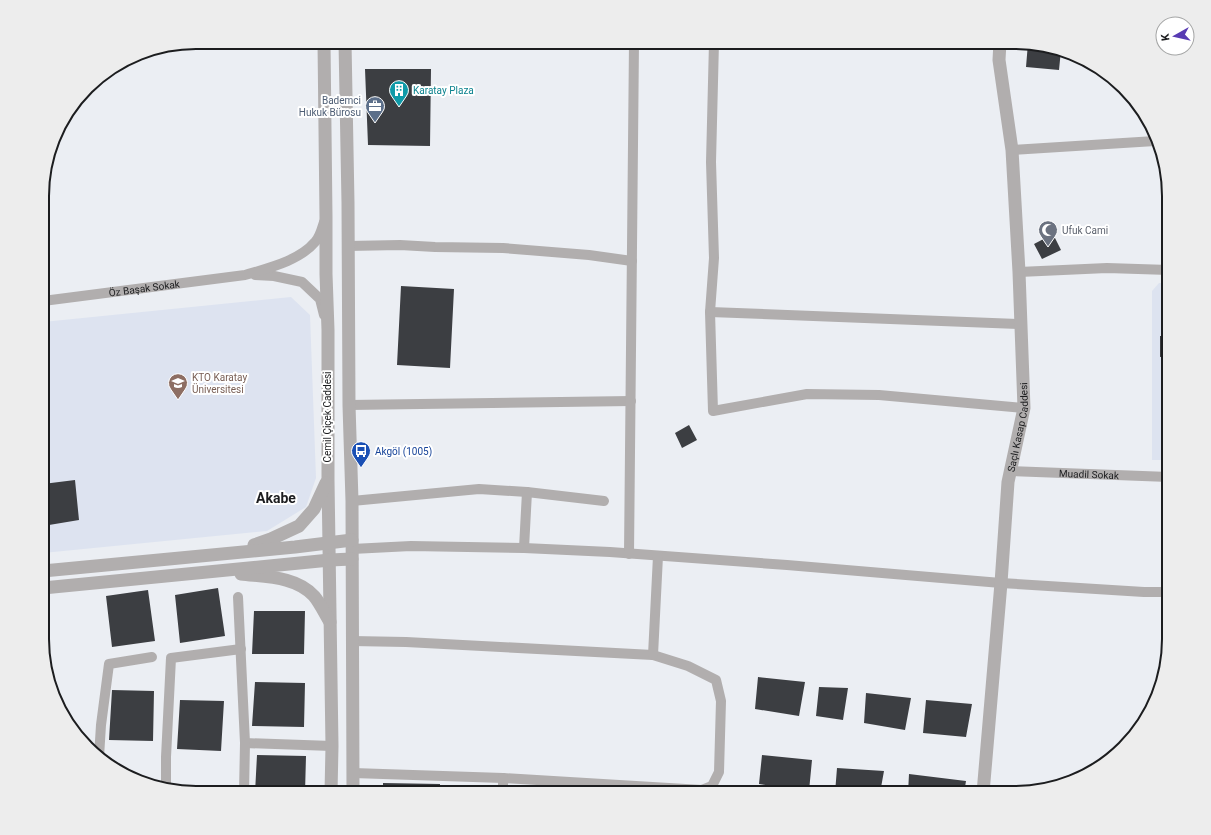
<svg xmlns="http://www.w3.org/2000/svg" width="1211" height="835" viewBox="0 0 1211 835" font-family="Roboto,sans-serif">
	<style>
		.built { fill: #dde3f0 }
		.building { fill: #3c3e42 }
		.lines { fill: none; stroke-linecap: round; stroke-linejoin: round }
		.minor { stroke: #b1aeae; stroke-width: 10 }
		.tertiary { stroke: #b1aeae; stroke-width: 13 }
		.labels { text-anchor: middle; stroke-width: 4; stroke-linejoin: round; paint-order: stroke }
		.culture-label { font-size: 10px; fill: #0d838f; stroke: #fff; text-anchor: start }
		.service-label { font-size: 10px; fill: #4e5e75; stroke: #fff; text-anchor: end }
		.worship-label { font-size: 10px; fill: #5b616d; stroke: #fff; text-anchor: start }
		.street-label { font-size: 10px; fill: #1c1d1f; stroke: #fff }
		.education-label { font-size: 10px; fill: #785e54; stroke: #fff; text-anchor: start }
		.transit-label { font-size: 10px; fill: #164399; stroke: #fff; text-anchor: start }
		.district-label { font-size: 14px; font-weight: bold; fill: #1c1d1f; stroke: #fff }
		.rim { fill: none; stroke: #1c1d1f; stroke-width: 2 }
	</style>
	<rect width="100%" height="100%" fill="#ebeef3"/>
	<!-- built -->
	<path class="built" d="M1159,283H1169V460H1152V291Z
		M291,297L310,315L316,478L306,507L267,531L43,553V322Z"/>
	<!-- building -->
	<path class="building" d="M1028,43L1061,50L1059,70L1026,67Z
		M365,69H431L430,146L368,145Z
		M1053,234L1061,250L1042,259L1034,244Z
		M401,286L454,289L450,368L397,365Z
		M1160,336H1169V356L1160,357Z
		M689,425L697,440L682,448L675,433Z
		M75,480L79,520L43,526V484Z
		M218,588L225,636L180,643L175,595Z
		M148,590L155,641L112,647L106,596Z
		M254,611H305L304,654H252Z
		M758,677L805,682L799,716L755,709Z
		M255,682L305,683L304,727L252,726Z
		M819,687L848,688L843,720L816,716Z
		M112,690L154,691L153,741L109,740Z
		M866,693L911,698L905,730L864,723Z
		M180,700L224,701L221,751L177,749Z
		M926,700L972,704L966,737L923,733Z
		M257,755L306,756L305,793H255Z
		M762,755L812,760L809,791L759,784Z
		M837,768L884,771L880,793H835Z
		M909,774L966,781L964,793H908Z
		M383,783L440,784V793H383Z"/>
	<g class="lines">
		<!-- minor -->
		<g class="minor">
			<path d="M714,42L711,162L714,258L710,312L713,411L807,394L879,395L1024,408"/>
			<path d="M1012,150L1155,141"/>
			<path d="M348,246L400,245L435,247L503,248L589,255L632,261"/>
			<path d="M1019,272L1107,268L1169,270"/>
			<path d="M255,275L274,276L302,282L320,299L324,315"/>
			<path id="s1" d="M43,301L245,275C268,268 299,261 315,242C320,237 322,228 324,222"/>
			<path d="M710,312L1021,324"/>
			<path d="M349,405L631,401"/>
			<path id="s2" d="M1010,471L1169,477"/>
			<path d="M352,501L479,489L527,492L604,501"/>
			<path d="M524,548L527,492"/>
			<path d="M352,549L411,546L524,548L610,552L787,565L1001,583L1144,592H1169"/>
			<path d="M629,554L634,42"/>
			<path d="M238,597L245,743L332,746"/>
			<path d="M352,641L406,642L653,655L688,666L716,680L721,701L719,772L712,786L702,790L503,778L353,773"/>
			<path d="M653,655L658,556"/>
			<path d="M99,757L101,725L109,664L152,657"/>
			<path d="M503,778V793"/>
			<path d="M166,789V757L171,658L241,649"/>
			<path d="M244,793L245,743"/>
		</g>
		<!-- tertiary -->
		<g class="tertiary">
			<path d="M324,42L326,217V274L328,330V480L332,746L331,793"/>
			<path d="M345,42L348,203L349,405L352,501L353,793"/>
			<path d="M254,545L271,539L299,526L314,509L326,483"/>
			<path d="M43,571L295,547L352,540"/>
			<path d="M241,574C265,577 296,576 314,596C320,603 325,614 330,622"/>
			<path d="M43,588L330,560L352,559"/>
			<path id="s3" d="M983,793L1001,583L1008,482L1024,408L1019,272L1012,150L999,60L1000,42"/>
		</g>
	</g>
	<!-- icons -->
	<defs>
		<symbol id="building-pin" viewBox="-11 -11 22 30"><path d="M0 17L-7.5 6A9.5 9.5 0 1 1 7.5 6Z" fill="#0f9aa8" stroke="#fff"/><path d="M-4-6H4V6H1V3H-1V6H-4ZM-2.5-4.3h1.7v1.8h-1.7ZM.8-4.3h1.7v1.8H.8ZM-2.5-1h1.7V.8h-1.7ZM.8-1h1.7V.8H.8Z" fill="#fff"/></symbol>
		<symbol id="office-pin" viewBox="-11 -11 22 30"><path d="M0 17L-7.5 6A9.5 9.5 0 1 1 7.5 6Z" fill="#5c6f8a" stroke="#fff"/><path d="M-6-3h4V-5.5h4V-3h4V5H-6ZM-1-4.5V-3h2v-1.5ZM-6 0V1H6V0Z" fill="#fff"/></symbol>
		<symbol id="mosque-pin" viewBox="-11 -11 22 30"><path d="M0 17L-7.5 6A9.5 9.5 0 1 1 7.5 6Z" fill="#6b7280" stroke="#fff"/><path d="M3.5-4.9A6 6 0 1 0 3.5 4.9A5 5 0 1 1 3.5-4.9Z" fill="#fff"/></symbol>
		<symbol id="university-pin" viewBox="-11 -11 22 30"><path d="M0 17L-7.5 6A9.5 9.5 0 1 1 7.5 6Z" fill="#8d6e63" stroke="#fff"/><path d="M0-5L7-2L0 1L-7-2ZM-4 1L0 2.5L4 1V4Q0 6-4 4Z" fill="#fff"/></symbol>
		<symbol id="bus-pin" viewBox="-11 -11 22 30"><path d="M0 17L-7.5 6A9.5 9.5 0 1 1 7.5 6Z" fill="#1a4fb4" stroke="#fff"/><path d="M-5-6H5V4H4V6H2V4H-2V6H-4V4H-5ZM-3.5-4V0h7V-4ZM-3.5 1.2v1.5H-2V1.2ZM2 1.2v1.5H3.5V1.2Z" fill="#fff"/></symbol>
	</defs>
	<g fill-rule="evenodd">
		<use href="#building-pin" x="388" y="79" width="22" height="30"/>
		<use href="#office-pin" x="364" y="95" width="22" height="30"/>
		<use href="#mosque-pin" x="1037" y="219" width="22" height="30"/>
		<use href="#university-pin" x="167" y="372" width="22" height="30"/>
		<use href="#bus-pin" x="350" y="440" width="22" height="30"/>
	</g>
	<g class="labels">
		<!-- culture labels -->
		<g class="culture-label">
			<text x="413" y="94">Karatay Plaza</text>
		</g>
		<!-- service labels -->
		<g class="service-label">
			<text x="361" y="104">Bademci<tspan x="361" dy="12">Hukuk Bürosu</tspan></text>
		</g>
		<!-- worship labels -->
		<g class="worship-label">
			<text x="1062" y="234">Ufuk Cami</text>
		</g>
		<!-- street labels -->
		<g class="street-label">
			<text dy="4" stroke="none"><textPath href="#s1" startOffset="102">Öz Başak Sokak</textPath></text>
			<text transform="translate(327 417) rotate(-90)" y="4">Cemil Çiçek Caddesi</text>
			<text dy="4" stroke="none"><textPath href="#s3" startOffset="368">Saçlı Kasap Caddesi</textPath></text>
			<text dy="4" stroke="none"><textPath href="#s2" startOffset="79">Muadil Sokak</textPath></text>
		</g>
		<!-- education labels -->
		<g class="education-label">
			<text x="192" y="381">KTO Karatay<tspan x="192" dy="12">Üniversitesi</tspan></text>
		</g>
		<!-- transit labels -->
		<g class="transit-label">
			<text x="375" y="455">Akgöl (1005)</text>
		</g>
		<!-- district labels -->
		<g class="district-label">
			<text x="276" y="503">Akabe</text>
		</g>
	</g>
	<!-- crop -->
	<path d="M0 0H1211V835H0ZM196 49H1015A147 147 0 0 1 1162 196V639A147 147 0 0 1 1015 786H196A147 147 0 0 1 49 639V196A147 147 0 0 1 196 49Z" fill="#ededed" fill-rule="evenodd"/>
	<path class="rim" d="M196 49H1015A147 147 0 0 1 1162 196V639A147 147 0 0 1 1015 786H196A147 147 0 0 1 49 639V196A147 147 0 0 1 196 49Z"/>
	<!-- north arrow -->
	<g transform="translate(1175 36) rotate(262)"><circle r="19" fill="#ffffff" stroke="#a4a5a5"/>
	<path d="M0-3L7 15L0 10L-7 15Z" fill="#583bb3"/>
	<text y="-6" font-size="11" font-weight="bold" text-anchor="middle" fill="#1c1d1f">K</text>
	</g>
</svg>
